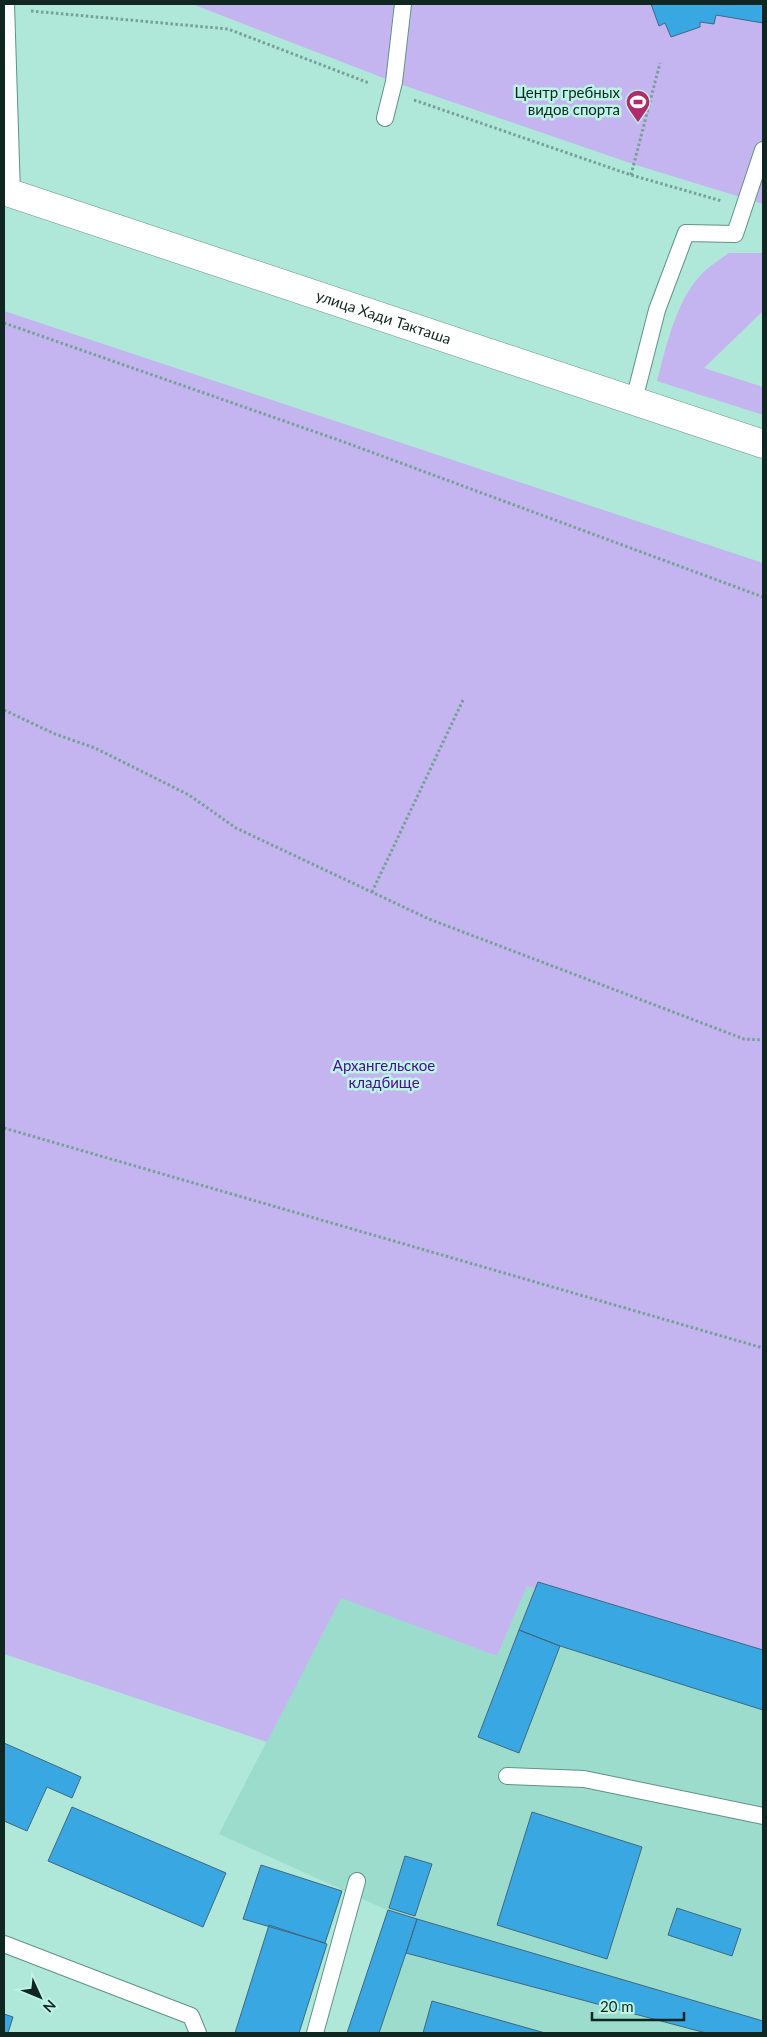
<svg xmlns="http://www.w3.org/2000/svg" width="767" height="2037" viewBox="0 0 767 2037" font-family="Lato,sans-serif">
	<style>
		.built { fill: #9bdccc }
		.green { fill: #c4b5f0 }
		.building { fill: #39a7e2; stroke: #406881 }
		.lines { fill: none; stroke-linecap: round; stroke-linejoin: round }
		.service-casing { stroke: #5e9486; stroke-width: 18 }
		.tertiary-casing { stroke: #5e9486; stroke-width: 29 }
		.path { stroke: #75a195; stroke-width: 3; stroke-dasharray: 2.5 2.5; stroke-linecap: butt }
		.service { stroke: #fff; stroke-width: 16 }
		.tertiary { stroke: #fff; stroke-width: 28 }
		.labels { text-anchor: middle; stroke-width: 5; stroke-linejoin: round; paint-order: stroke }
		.poi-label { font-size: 15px; fill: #102621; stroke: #bcf4e5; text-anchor: end }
		.street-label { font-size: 15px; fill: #102621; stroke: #bcf4e5 }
		.park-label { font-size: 15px; fill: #4d0894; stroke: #bcf4e5 }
	</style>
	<rect width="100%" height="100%" fill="#afe7d8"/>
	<!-- built -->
	<path class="built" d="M527,1586L763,1655V2033H347L387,1910L219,1834L341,1597L497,1656Z"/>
	<!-- green -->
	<path class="green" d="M192,4H763V204L633,164L394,82Z
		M729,253H763V311L704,368L763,387V415L657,381C667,344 677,295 707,269C714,263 722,258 729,253Z
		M4,311L763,563V1655L527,1586L497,1656L341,1598L267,1742L4,1654Z"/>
	<!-- building -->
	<path class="building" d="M651,4H763V23L716,15L714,24L700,22V27L671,37L665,23L659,26Z
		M538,1582L763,1650V1710L560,1646L519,1630Z
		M519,1630L560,1646L519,1753L478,1737Z
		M4,1743L81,1777L72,1798L47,1787L27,1831L4,1821Z
		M72,1807L226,1873L203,1927L48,1861Z
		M532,1812L642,1847L607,1959L497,1925Z
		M405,1856L432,1864L415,1916L389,1908Z
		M261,1865L342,1891L325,1943L243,1919Z
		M677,1908L741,1929L732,1956L668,1935Z
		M388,1910L417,1919L406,1953L379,2033H347Z
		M417,1919L763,2021V2033H706L406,1953Z
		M269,1925L327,1944L299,2033H235Z
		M432,2001L545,2033H423Z
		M4,2014L13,2017L8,2033H4Z"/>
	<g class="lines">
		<defs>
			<path id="service" d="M6,4L12,194
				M385,118L394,82L403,4
				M634,400L657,310L686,233L735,234L763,150
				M507,1776L584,1779L763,1816
				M4,1944L191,2016L198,2033
				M315,2033L357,1881"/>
			<g id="tertiary">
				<path id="s1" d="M4,191L763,444"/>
			</g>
		</defs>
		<!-- service casing -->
		<use href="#service" class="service-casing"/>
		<!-- tertiary casing -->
		<use href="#tertiary" class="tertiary-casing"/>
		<!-- path -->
		<path class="path" d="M31,11L228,29L369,83
			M414,100L631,175L722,201
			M631,175L660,63
			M4,323L344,442L763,597
			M4,710L55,734L95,748L189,795L236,828L429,919L744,1039L763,1040
			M372,892L464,698
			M4,1128L763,1348"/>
		<!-- service -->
		<use href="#service" class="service"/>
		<!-- tertiary -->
		<use href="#tertiary" class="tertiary"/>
	</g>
	<!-- icons -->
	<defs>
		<symbol id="stadium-pin" viewBox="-11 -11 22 30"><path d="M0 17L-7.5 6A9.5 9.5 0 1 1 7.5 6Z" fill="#b22a6b" stroke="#bcf4e5"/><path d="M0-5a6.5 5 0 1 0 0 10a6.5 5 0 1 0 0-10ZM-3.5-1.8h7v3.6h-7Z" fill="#fff"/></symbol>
	</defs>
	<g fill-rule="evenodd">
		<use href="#stadium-pin" x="624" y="88" width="28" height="38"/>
	</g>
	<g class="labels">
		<!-- poi labels -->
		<g class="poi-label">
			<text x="620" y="98">Центр гребных<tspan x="620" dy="17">видов спорта</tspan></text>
		</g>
		<!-- street labels -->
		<g class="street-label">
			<text dy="5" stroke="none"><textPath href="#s1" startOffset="400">улица Хади Такташа</textPath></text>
		</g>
		<!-- park labels -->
		<g class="park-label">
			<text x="384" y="1071">Архангельское<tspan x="384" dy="17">кладбище</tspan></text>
		</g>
	</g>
	<!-- border -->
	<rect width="767" height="2037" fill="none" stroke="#102621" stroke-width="10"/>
	<!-- north arrow -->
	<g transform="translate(40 1997) rotate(134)" stroke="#bcf4e5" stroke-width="4" paint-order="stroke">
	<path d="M0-4L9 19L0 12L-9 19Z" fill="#102621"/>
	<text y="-8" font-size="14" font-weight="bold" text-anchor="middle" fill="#102621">N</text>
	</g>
	<!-- scale -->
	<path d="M592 2012v8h92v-8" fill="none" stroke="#102621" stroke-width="2.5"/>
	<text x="600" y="2012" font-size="15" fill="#102621" stroke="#bcf4e5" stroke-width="4" paint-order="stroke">20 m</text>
</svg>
